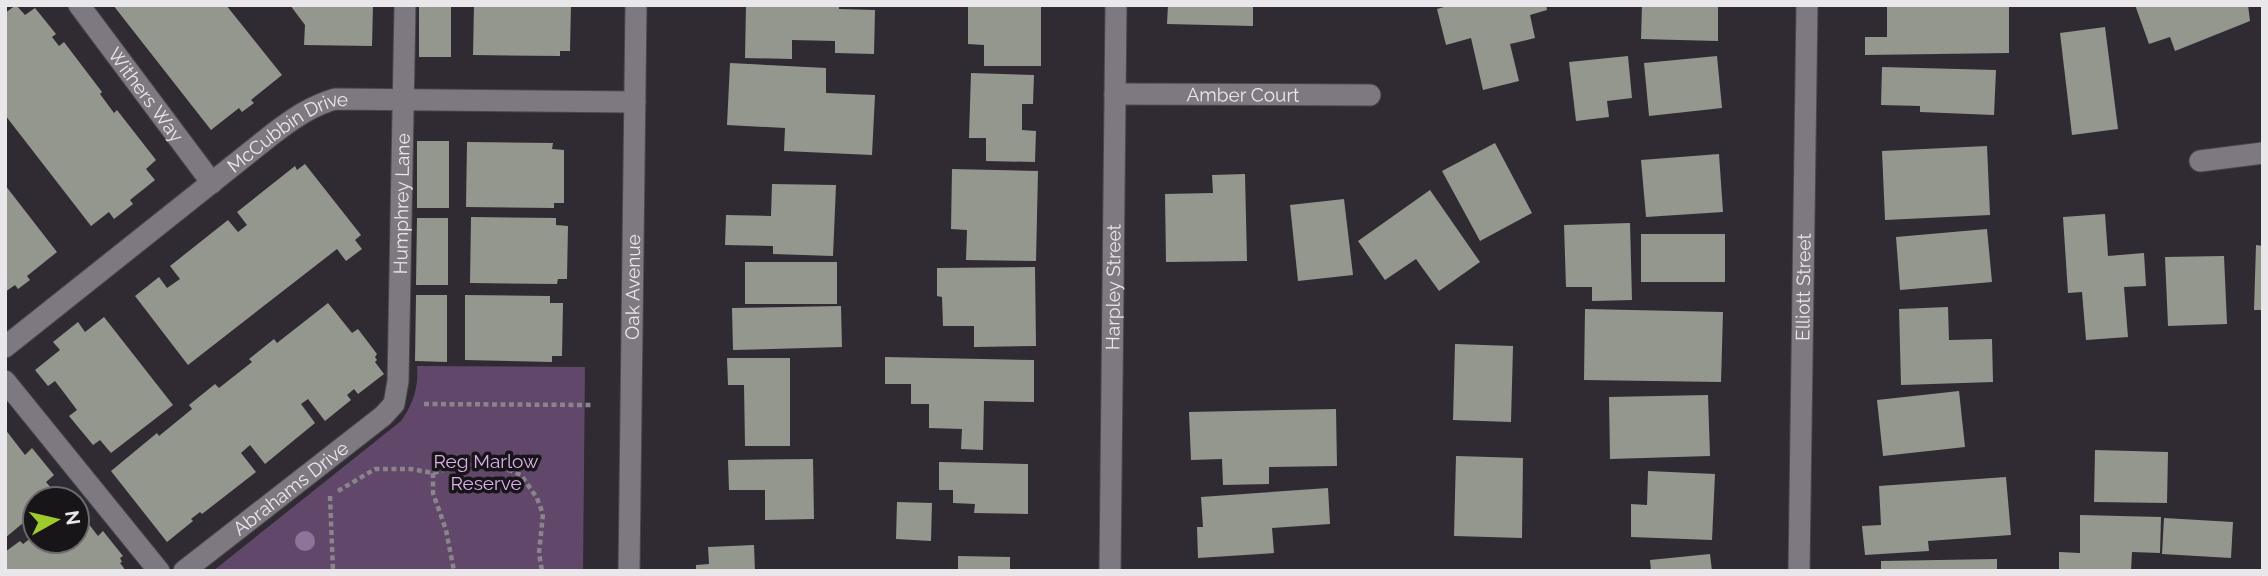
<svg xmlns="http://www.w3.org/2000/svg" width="2268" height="576" viewBox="0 0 2268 576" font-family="Raleway,sans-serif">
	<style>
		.green { fill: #61486b }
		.building { fill: #94978e }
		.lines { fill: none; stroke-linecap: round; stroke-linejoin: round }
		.minor-casing { stroke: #4a474c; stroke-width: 23 }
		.path { stroke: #89858a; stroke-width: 4.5; stroke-dasharray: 5 3.5; stroke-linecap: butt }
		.minor { stroke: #7e7880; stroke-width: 21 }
		.tree { fill: #8f739a }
		.labels { text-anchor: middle; stroke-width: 7; stroke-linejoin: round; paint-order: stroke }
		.street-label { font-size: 19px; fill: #eae7eb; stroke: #171518 }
		.park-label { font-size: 19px; fill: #dcaeef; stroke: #171518 }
	</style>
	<rect width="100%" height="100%" fill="#302b32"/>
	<!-- green -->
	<path class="green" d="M417,366L585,367L583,571H213L401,421C413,405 419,386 417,366Z"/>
	<!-- building -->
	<path class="building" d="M16,5L25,15L35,8L56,34L52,37L59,46L64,42L102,92L100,94L114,113L117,110L156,160L146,169L155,180L130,200L133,204L114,219L109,212L91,226L5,115V13Z
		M113,5H226L282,75L251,100L254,103L242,112L239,108L211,130Z
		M290,5H373L372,46L304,45L305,25Z
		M419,5H451V57H419Z
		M474,5H571L570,51H560V56L473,55Z
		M746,5H839V9L875,10L874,54L835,53V41L792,40V59L745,58Z
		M968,5H1041V66H984V45L968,44Z
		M1168,5H1253V26L1167,24Z
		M1451,5H1546L1547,10L1530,15L1535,38L1510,44L1519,81L1483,90L1471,38L1446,45L1437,9Z
		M1642,5H1718V41L1641,39Z
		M1887,5H2009V53L1865,55V37H1887Z
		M2135,5H2248L2250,21L2175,51L2170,37L2149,44Z
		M2105,27L2118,129L2072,135L2060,33Z
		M1628,56L1632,98L1607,101L1609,117L1576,121L1569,62Z
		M1717,56L1722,108L1649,116L1644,63Z
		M730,63L826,68V93L875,95L872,155L784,151L785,128L727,125Z
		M1882,67L1996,70L1994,115L1920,112V106L1881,105Z
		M971,73L1034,75L1033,104H1022V130L1036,131L1035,162L986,161V138H969Z
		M417,141H449V208H417Z
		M467,142L553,143L552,149L564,150V203H554V208L466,207Z
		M1495,143L1532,213L1480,241L1442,171Z
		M1987,146L1990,215L1885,220L1882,151Z
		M1719,154L1723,212L1646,217L1641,160Z
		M305,164L361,235L355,240L362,249L346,261L337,249L188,365L135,296L159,277L167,288L180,279L170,266L228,220L238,232L247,225L237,212L295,166L297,170Z
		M952,169L1038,171L1036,261L966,260L967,230L951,229Z
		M1245,174L1247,261L1166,262L1165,194L1213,193L1212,175Z
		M772,184L836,185L833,256L773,254V246L725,245L726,215L771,216Z
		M5,185L57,252L27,276L30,280L18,289L15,285L5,292Z
		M1430,190L1480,262L1439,291L1416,259L1385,280L1358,241Z
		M1344,199L1353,275L1298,281L1290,205Z
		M2105,214L2108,256L2144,253L2146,286L2124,287L2128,337L2086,340L2082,292L2068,293L2063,217Z
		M471,217L556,218V225L568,226L567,279H558L557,284L470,283Z
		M417,218H448V285H416Z
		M1630,223L1632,300L1592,301V287H1566L1564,225Z
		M1987,229L1992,282L1900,290L1896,237Z
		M1641,234H1725V282H1641Z
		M2256,245L2263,246V310H2254Z
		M2224,256L2227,324L2168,326L2165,257Z
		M745,262H837V304H745Z
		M1035,267L1036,346L974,347V326H943L942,297L937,296V268Z
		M416,295H447V362L415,361Z
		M465,295L550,296V303H563L562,356H552V362L465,360Z
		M328,303L352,333L358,329L377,354L375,357L377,360L375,362L384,374L358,394L354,389L347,395L351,400L325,421L308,399L301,404L315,423L265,464L250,445L241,453L256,472L202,514L200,512L191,519L193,521L167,542L111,471L157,433L159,436L192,409L189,405L215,384L219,388L252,362L249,359L274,339L277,343Z
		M841,306L842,347L733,350L732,308Z
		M1948,307L1949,340L1992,339L1993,382L1901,385L1899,309Z
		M1585,309L1723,312L1721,382L1584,380Z
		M104,317L173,405L111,453L100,440L93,445L69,416L77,410L65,394L55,381L48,386L35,370L60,350L53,342L78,322L85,332Z
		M1455,344L1513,346L1511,422L1453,420Z
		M885,357L1034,360V402L984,401L983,450L961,449L962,429L929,428V404H911V384H885Z
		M727,358H790V446H745L744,385H728Z
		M1959,391L1965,447L1883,456L1877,400Z
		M1708,395L1710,456L1610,459L1609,397Z
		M1336,409L1337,466L1269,467V484L1223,485L1222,459L1191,460L1189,412Z
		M5,429L25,455L32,448L54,475L46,482L57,495L52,499H35V513L5,538Z
		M2095,450L2168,452L2167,503L2094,502Z
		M1456,456L1523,458L1522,538L1454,536Z
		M813,459L814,519L765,520V490H729L728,460Z
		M939,462L1028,464V514L974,513L975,504L953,503V490H939Z
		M1648,471L1715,474L1712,540L1631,537V504L1647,505Z
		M2006,477L2011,535L1928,541L1929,551L1865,555L1862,526L1881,525L1879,486Z
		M1328,488L1330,524L1272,528L1274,553L1198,558L1197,527H1203L1201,497Z
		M897,502L932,503L931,541L896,539Z
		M77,509L98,536L103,531L123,556L120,558L122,562L120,563L126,571H5V552L20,541L23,544L35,535V541H77Z
		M2080,515L2161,517L2160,553L2132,552L2131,571H2059V552L2080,553Z
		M2164,518L2233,522L2231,558L2162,554Z
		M754,545L755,571H696V565L709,564L708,547Z
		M1710,554L1712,571H1651L1650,560Z
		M958,556L1010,557V571H958Z
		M1997,559V571H1881V561Z"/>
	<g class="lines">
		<defs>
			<g id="minor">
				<path id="s1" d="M79,5L212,183"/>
				<path id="s2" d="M1115,94L1370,95"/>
				<path d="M2200,161L2263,153"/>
				<path id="s3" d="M5,347L274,133C294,118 311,106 335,99L635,102"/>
				<path d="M5,381L159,571"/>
				<path id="s4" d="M184,571L383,416L394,404L398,381L405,5"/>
				<path id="s5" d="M629,571L636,5"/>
				<path id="s6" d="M1110,571L1116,5"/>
				<path id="s7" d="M1799,571L1807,5"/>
			</g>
		</defs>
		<!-- minor casing -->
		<use href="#minor" class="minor-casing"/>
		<!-- path -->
		<path class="path" d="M424,404L591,405
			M433,473V493L446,530L454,571
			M338,491L375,469H411L433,473L461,465L494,464L521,475L537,498L543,514L539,553L542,571
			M330,496L333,571"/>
		<!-- minor -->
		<use href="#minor" class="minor"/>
	</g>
	<!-- trees -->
	<circle class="tree" cx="305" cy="541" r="10"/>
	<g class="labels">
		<!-- street labels -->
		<g class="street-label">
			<text dy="7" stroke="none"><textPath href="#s1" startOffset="112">Withers Way</textPath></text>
			<text dy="7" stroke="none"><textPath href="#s2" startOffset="128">Amber Court</textPath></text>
			<text dy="7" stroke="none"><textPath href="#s3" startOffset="357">McCubbin Drive</textPath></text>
			<text dy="7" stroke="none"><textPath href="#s4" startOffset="469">Humphrey Lane</textPath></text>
			<text dy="7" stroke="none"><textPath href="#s5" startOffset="284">Oak Avenue</textPath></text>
			<text dy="7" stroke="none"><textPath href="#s6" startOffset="284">Harpley Street</textPath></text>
			<text dy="7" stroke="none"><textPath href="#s7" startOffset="284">Elliott Street</textPath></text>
			<text dy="7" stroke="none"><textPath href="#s4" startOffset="135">Abrahams Drive</textPath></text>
		</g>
		<!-- park labels -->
		<g class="park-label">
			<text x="486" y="468">Reg Marlow<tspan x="486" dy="22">Reserve</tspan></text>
		</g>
	</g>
	<!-- border -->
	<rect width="2268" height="576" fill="none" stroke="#eae7eb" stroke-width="14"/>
	<!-- north arrow -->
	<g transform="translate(56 520) rotate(82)"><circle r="33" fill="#171518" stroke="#6b696c" stroke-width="2"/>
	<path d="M0-5L12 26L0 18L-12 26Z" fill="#9fca2e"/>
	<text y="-10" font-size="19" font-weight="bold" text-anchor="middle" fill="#eae7eb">N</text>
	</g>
</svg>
